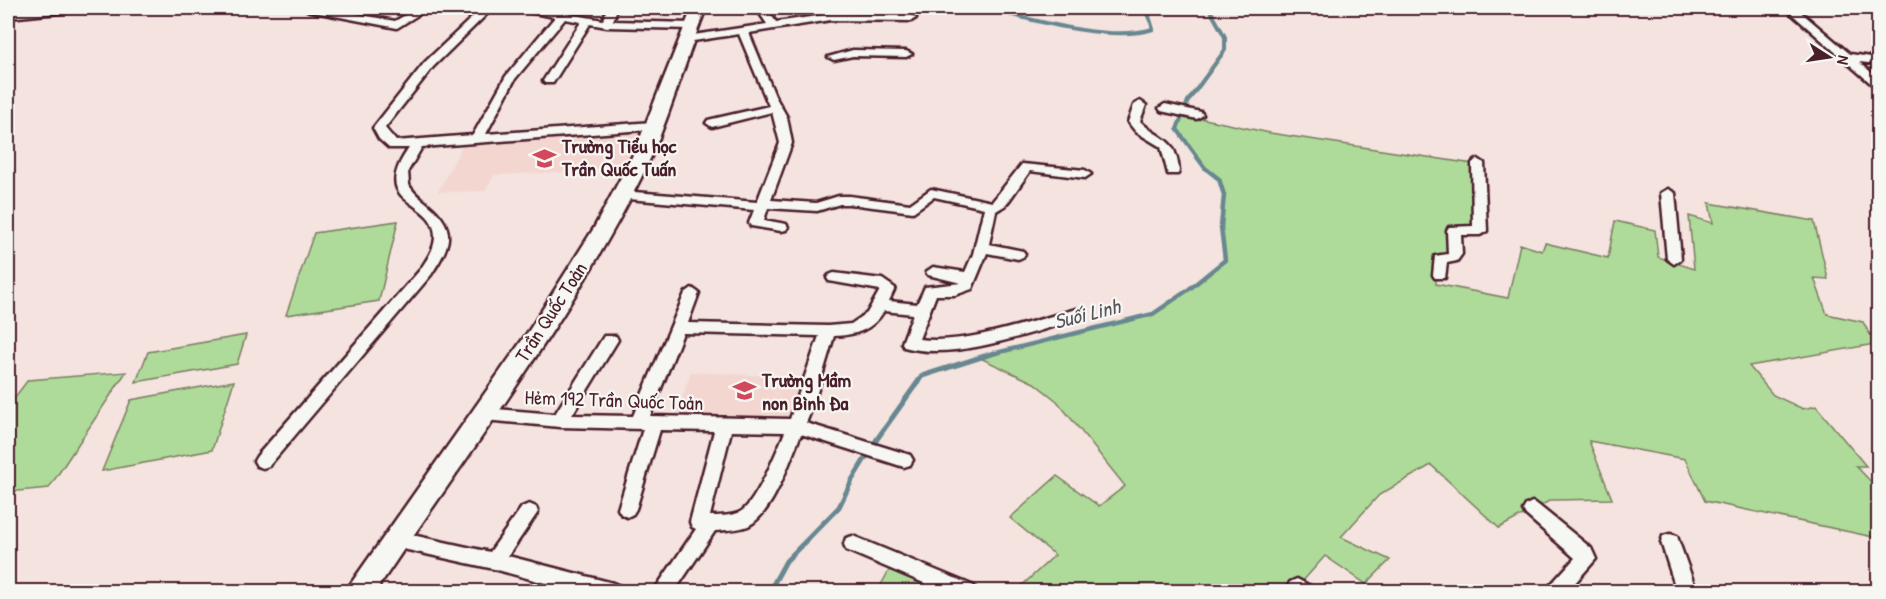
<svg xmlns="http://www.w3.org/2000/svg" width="1886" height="599" viewBox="0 0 1886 599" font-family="'Patrick Hand',sans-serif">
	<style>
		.built { fill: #f3d6d0 }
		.green { fill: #aedb99; stroke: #7c7d62; stroke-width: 1.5 }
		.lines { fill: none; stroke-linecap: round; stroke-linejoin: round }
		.stream-far2 { stroke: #678790; stroke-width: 4 }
		.stream-far1 { stroke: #678790; stroke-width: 4.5 }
		.stream { stroke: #678790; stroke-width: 5 }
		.minor-casing { stroke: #4a1f2b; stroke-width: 5 }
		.secondary-casing { stroke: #4a1f2b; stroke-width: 5 }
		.minor { fill: #f6f6f2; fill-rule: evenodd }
		.secondary { fill: #f6f6f2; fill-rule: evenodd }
		.labels { text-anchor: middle; stroke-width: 4.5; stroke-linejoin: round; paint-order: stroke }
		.poi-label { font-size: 20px; font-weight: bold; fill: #4a1f2b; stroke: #f6f6f2; text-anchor: start }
		.street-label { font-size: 20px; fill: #4a1f2b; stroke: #f6f6f2 }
		.water-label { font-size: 21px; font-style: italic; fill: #59535d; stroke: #f6f6f2 }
	</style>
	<rect width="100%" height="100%" fill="#f4e3de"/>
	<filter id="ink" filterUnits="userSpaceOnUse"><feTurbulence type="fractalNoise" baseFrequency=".0167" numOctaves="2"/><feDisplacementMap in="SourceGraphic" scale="12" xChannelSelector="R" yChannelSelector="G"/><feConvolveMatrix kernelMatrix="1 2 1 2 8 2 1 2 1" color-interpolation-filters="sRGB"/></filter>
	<g filter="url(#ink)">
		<!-- built -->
		<path class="built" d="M644,129L628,170L582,167L578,171L494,175L485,191L438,192L465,141Z
			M691,372L808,378L790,420L675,418Z"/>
		<!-- green -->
		<path class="green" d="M1181,114L1270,133L1473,164L1475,229L1456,226L1449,228V255L1435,256L1434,259L1436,284L1508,298L1520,244L1542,251L1545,243L1608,258L1615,221L1655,230L1658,257L1694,269L1689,216L1713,223L1709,203L1814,221L1828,279L1814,278L1827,314L1863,322L1875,344L1749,366L1773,395L1803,409L1816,406L1866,466H1856L1878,489V538L1705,501L1685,459L1589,441L1612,499L1551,500L1499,528L1431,465L1379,495L1341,537L1390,560L1366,584L1325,556L1294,591H1016L1055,555L1010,518L1057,476L1099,506L1125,486L1057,401L1034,383L978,357L1153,314L1189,290L1225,260L1221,227L1224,195L1219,179L1205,168L1177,129Z
			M398,221L379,301L286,315L314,233Z
			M246,335L237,364L136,382L148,352Z
			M126,372L49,488L8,492V406L28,380Z
			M234,381L212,450L102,471L131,400Z
			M891,567L951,592H877Z"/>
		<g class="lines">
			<!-- stream-far2 -->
			<path class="stream-far2" d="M985,8C1030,19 1109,43 1153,29L1148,13L1152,8
				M1198,158L1177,129L1188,101L1225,50V37L1209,8"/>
			<!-- stream-far1 -->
			<path class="stream-far1" d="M988,355L1153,314L1188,290L1225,260L1221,227L1224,195L1219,179L1205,168L1197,157"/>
			<!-- stream -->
			<path class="stream" d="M769,592L786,561L839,507L852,480L877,439L922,376L994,353"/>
			<defs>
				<path id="minor" d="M53,8H84L79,11L8,18V12Z
					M304,8H322L395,21L418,8H429L397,28L309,11Z
					M482,8H493L433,67L385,128L396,141L473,135L506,76L555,17L517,10L516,8H535L603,20L607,8H617L613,21L691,23L696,26L691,29L607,27L590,24L553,83H545L543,81L581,22L565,19L515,79L486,134L653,122L657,123V129L422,147L408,171L409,185C414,194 422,199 429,205C459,230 449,247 431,275L269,466L263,468L257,466L254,461L257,456L420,270C427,259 435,249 435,236C435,197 367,208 409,148H389L379,139L373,128L425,62Z
					M756,8H766L776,22L831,14L911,15L916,18L911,21L831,20L749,33L775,96L787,117L792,143L771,200L816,203L839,196H849L910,204L931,189L992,202L1022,164L1085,170L1091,174L1085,178L1030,171L1006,205L996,211L989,244L1023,251L1025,254L1023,257L1018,259L987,253L972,289L955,295H936L919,339C968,345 1030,321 1077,309L1085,314L1082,318C1032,332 955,362 904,347L902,343L913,314L884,311C872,330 857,335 834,336L813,406L806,423L910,455L913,460L910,465L904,467L801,434C790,460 773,514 748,526C738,530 726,530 715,531L674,592H653L696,529L692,527L690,522L714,431L660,430L636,509L633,514L627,517L621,514L618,509L643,429L560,427L484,420L478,418L476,414L478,410L484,408L555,414L604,336H616L618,340L572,415L633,416L685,293L692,288L699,293L688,323L828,326L851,324L867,313L880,290L829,281L827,278L829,275L834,273L882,279L895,288L889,301L917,304L925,287L961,283L928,275L926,272L933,267L965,272L973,254L984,208L934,197L913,212L849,204H840L817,211L768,208L764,220L786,224L788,227L786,230L781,231L751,226L749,223L754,210L617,198L615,195L622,191L757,202L780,143L772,112L712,127L706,123L708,120L769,106L739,34L687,42L682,39L687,36L767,24ZM683,333L819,336L790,419L650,416ZM731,431L785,432C777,450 755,507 738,513C730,516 718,516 710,516Z
					M1785,8H1796L1850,54L1878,58V64L1859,62L1878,78V87L1874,86Z
					M853,50L906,51L912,54L906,57L853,56L834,60L828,57Z
					M1140,101L1146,105L1140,121C1161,142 1176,136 1179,171L1178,174H1168L1161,147L1136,132L1128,122L1134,105Z
					M1165,104L1201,112L1203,115L1197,119L1161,111L1159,108Z
					M1478,159L1484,163L1487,231L1480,235H1461L1462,254L1457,261L1447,263L1445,278H1435L1433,275L1435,256L1448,254L1447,230L1449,227L1473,226L1472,163Z
					M1668,189L1675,193L1681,259L1674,264L1667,259L1661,193Z
					M1532,502L1538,505L1591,548L1596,559L1567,592H1544L1575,558L1526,515L1523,510L1526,505Z
					M529,504L536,507L538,512L508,556L613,583L620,586L623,592H578L494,569L394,547L387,545L385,539L387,533L394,531L490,552L522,507Z
					M1670,534L1677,536L1679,542L1697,592H1677L1661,542L1663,536Z
					M853,536L974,586L977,592H945L846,550L844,544L846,538Z
					M1297,579L1310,586L1313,592H1289L1287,588L1290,582Z"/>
				<path id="secondary" d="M692,8H706C684,63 669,121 643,174C569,322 467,454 375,592H345L530,329L594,228L634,153Z"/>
			</defs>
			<!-- minor casing -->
			<use href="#minor" class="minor-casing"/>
			<!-- secondary casing -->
			<use href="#secondary" class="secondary-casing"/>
			<!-- minor -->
			<use href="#minor" class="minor"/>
			<!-- secondary -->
			<use href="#secondary" class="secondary"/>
		</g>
	</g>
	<!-- icons -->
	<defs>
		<symbol id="school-bare" viewBox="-9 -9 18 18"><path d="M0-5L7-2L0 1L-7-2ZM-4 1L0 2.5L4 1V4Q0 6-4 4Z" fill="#d1495b" stroke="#f6f6f2" stroke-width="2.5" paint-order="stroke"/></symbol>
	</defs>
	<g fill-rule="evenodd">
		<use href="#school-bare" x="528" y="142" width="33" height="33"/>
		<use href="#school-bare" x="728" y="374" width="33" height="33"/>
	</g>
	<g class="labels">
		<!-- poi labels -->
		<g class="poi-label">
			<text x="562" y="153">Trường Tiểu học<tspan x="562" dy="23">Trần Quốc Tuấn</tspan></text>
			<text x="762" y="387">Trường Mầm<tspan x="762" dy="23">non Bình Đa</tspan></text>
		</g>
		<!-- street labels -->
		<g class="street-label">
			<text transform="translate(551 312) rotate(-57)" y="7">Trần Quốc Toản</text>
			<text transform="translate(614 400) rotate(2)" y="7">Hẻm 192 Trần Quốc Toản</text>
		</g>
		<!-- water labels -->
		<g class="water-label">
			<text transform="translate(1087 314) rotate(-14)" y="7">Suối Linh</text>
		</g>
	</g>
	<!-- margin -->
	<rect width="1886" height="599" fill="none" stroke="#f6f6f2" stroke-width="30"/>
	<rect x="15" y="15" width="1856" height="569" fill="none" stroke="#4a1f2b" stroke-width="2" filter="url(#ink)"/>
	<!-- north arrow -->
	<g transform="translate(1829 57) rotate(102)" stroke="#f6f6f2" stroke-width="4.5" paint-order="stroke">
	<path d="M0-4.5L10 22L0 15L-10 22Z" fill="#4a1f2b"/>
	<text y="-9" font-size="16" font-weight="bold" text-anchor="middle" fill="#4a1f2b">N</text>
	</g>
</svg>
